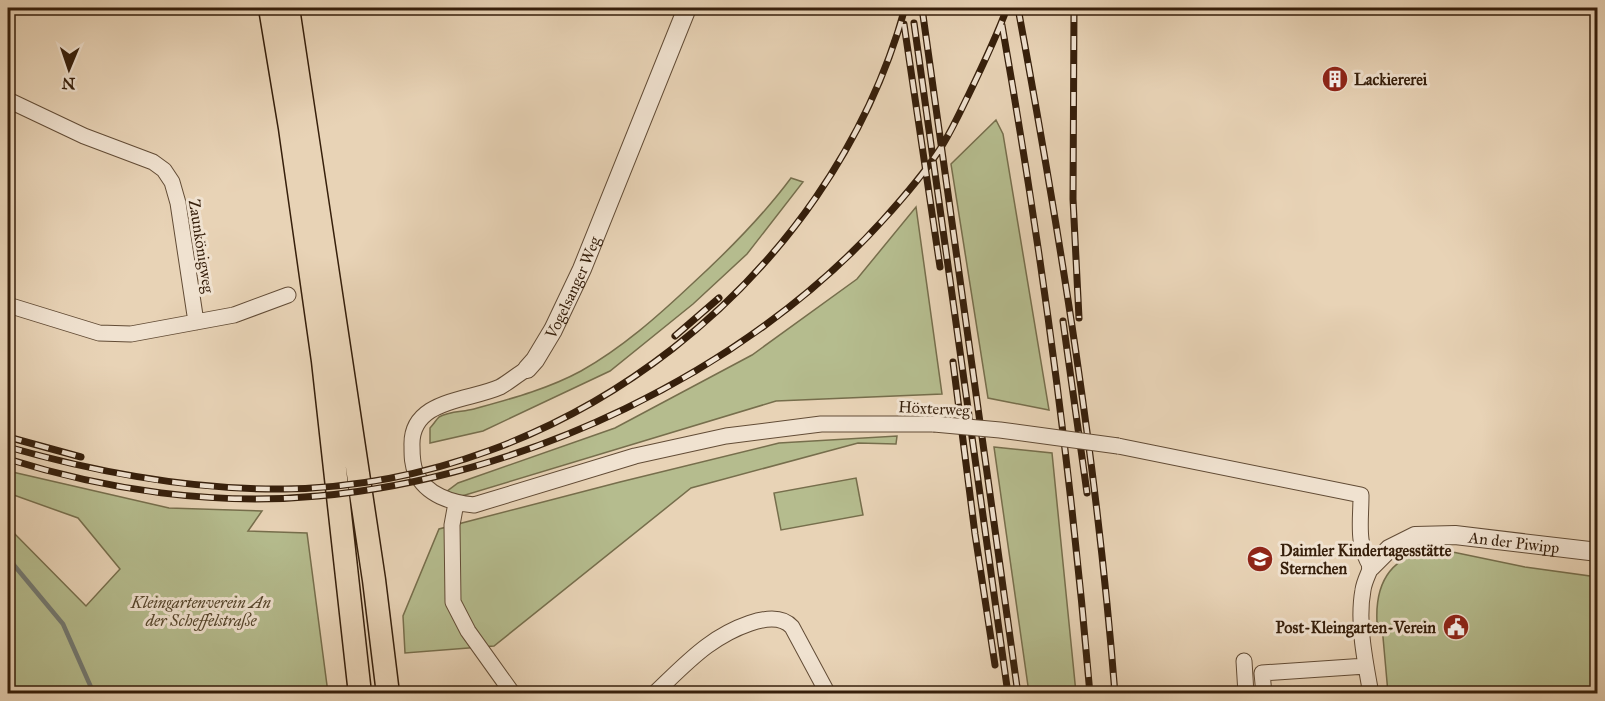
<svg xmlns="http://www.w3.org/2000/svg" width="1605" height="701" viewBox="0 0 1605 701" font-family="'IM FELL Great Primer',serif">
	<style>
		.green { fill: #b5bc8e; stroke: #766e4c; stroke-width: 1.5 }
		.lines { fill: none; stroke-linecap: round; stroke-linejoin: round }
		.stream { stroke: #737a73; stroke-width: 4.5 }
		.minor-casing { stroke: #624c36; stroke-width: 17 }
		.tertiary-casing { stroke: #624c36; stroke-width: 20 }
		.primary-casing { stroke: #361f0b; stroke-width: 25 }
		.minor { stroke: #f0e2d0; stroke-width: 15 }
		.tertiary { stroke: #f0e2d0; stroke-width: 18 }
		.primary { stroke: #e8d3b6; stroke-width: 22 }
		.rail-casing { stroke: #361f0b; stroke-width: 7 }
		.rail { stroke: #f0e2d0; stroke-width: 4.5; stroke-dasharray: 14; stroke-linecap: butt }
		.minor-bridge-casing { stroke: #624c36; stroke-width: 17; stroke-linecap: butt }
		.minor-bridge { stroke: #f0e2d0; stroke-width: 15 }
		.labels { text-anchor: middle; stroke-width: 6; stroke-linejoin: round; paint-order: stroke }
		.poi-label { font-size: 16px; font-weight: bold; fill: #361f0b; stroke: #f0e2d0; text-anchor: start }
		.street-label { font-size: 16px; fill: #361f0b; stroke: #f0e2d0 }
		.park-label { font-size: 16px; font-style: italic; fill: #56462c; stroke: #f0e2d0 }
	</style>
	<rect width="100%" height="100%" fill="#e8d3b6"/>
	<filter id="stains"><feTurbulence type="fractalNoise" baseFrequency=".00333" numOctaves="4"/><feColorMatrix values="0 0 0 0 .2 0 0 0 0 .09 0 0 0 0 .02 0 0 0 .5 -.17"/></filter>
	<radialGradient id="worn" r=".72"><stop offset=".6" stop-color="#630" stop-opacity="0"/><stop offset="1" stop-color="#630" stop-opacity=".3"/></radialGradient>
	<!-- green -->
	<path class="green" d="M996,120L1003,134L1049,410L988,398L951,164Z
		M791,178L803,182L747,254L693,304L610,371L483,431L430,443V428C433,425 436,420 439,417C449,411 463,412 474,409C510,399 548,389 581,371C622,348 658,316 692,284C728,251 762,217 791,178Z
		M916,207L942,394L776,401L462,496L446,492L458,483L615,428L752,355L857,279Z
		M897,436L896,444L858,443L691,488L494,646L405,653L403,616L439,529L620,482L779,443Z
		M994,447L1052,453L1076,693H1029Z
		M8,471L169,508L262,511L248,531L307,533L328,693H8V527L86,606L120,569L78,518L8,493Z
		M856,478L863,515L781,530L774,493Z
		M1430,550H1443L1525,567L1597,577V693H1388L1382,626L1377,622C1375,583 1390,557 1430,550Z"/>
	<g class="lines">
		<!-- stream -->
		<path class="stream" d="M8,558L63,624L94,694"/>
		<defs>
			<path id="minor" d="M8,100L84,136L153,162L164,170L172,182L178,203L196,322
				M8,305L99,333L131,334L234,315L288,295
				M527,369C518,374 509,382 500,387C469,401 410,399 412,446C412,456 412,465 416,473C426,495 452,503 474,505L635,456L726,436L821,424H934
				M1118,446L1361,495C1361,523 1356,543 1371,567C1368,575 1364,582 1363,590C1357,622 1365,661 1371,694
				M456,503L452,525L453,602L468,631L513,694
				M1244,661L1246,694
				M654,694C671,678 688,660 707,646C726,632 773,606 792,627L828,694
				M1264,694L1262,673L1366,666"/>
			<g id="tertiary">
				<path id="s1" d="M527,369L535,360L553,330L582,269L687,8"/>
				<path id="s2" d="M1371,567L1389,549L1415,536L1455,535L1598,552"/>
			</g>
			<path id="primary" d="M270,8L290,128L323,361L360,694
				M288,8L374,580L388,694"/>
		</defs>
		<!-- minor casing -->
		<use href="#minor" class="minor-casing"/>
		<!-- tertiary casing -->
		<use href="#tertiary" class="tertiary-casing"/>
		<!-- primary casing -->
		<use href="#primary" class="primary-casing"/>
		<!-- minor -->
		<use href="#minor" class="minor"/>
		<!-- tertiary -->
		<use href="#tertiary" class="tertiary"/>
		<!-- primary -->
		<use href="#primary" class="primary"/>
		<defs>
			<path id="rail" d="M922,8L1018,694
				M1018,8C1060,235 1097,463 1115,694
				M1074,8L1073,199L1079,318
				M914,23L1008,694
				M904,24L940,267
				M1002,25C1041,246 1071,469 1090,694
				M1063,321L1087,493
				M675,336L719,298
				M953,362L975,534L995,665
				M8,437L81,457
				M8,447C99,473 190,490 285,489C567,485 830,279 905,8
				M8,459C106,490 215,506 318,496C522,478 745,373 883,220C903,198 923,175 940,149C951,132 959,114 968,96C982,67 996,38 1007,8"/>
		</defs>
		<!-- rail casing -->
		<use href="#rail" class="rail-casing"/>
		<!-- rail -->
		<use href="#rail" class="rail"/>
		<defs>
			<path id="minor-bridge" d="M934,424L1000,430L1118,446"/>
		</defs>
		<!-- minor-bridge casing -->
		<use href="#minor-bridge" class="minor-bridge-casing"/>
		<!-- minor-bridge -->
		<use href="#minor-bridge" class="minor-bridge"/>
	</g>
	<!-- icons -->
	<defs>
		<symbol id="building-disc" viewBox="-11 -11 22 22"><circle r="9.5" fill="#8f2418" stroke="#f0e2d0"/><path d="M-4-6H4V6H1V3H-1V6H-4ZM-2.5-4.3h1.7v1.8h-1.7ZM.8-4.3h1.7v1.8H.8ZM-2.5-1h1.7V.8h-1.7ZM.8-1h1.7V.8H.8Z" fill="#fff"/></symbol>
		<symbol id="school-disc" viewBox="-11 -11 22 22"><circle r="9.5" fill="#8f2418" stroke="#f0e2d0"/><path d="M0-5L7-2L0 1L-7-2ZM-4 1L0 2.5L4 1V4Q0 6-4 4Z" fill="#fff"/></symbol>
		<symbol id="civic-disc" viewBox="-11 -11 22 22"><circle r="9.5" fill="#8f2418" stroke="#f0e2d0"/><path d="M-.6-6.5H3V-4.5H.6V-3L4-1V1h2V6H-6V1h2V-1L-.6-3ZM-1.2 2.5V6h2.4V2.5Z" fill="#fff"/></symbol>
	</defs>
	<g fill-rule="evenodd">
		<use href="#building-disc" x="1320" y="64" width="30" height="30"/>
		<use href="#school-disc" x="1245" y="544" width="30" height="30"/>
		<use href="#civic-disc" x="1441" y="612" width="30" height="30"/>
	</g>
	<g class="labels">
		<!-- poi labels -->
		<g class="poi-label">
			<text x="1354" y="85">Lackiererei</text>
			<text x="1280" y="556">Daimler Kindertagesstätte<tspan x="1280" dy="18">Sternchen</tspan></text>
			<text x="1436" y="633" text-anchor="end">Post-Kleingarten-Verein</text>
		</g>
		<!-- street labels -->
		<g class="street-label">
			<text transform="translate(202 246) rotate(81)" y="6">Zaunkönigweg</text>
			<text dy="6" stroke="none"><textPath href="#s1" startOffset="94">Vogelsanger Weg</textPath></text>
			<text transform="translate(934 408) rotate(3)" y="6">Höxterweg</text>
			<text dy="6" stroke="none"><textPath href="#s2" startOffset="154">An der Piwipp</textPath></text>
		</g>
		<!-- park labels -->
		<g class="park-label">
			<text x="201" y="608">Kleingartenverein An<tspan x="201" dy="18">der Scheffelstraße</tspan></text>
		</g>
	</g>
	<!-- margin -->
	<rect width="1605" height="701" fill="none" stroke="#e8d3b6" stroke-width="30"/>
	<rect x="9" y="9" width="1587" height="683" fill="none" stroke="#361f0b" stroke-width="3"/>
	<rect x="15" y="15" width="1575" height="671" fill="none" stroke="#361f0b" stroke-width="1.5"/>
	<!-- north arrow -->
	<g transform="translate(69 69) rotate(182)" stroke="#f0e2d0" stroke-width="4.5" paint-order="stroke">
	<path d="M0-4.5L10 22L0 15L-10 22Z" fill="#361f0b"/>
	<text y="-9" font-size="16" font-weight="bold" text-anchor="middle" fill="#361f0b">N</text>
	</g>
	<rect width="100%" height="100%" filter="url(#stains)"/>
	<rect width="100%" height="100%" fill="url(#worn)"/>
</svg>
